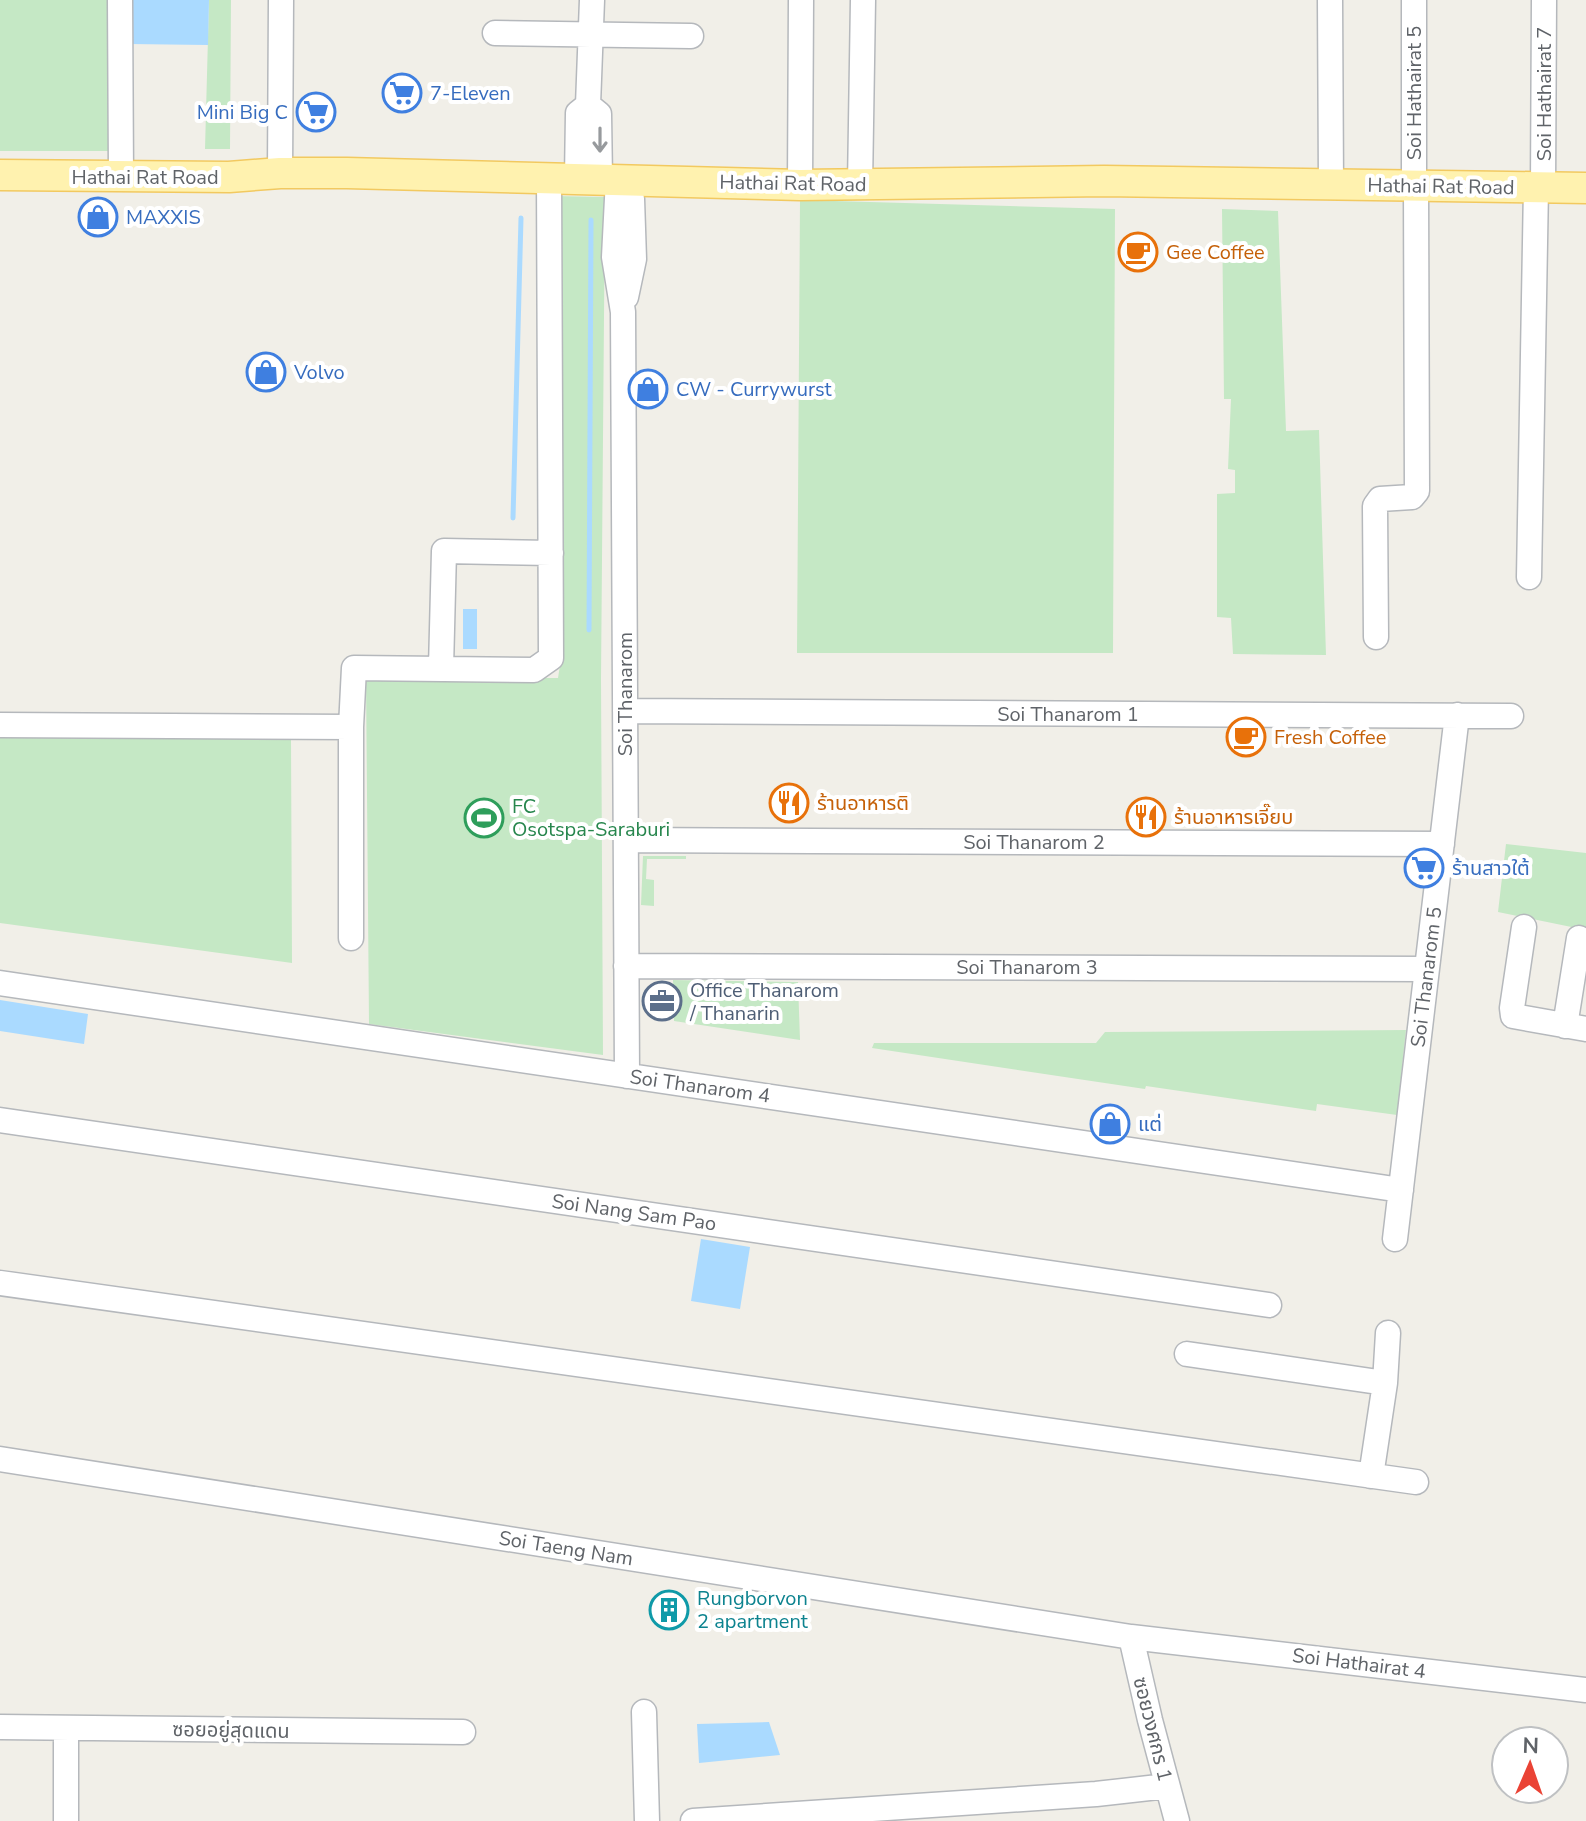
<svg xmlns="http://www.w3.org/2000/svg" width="1586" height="1821" viewBox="0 0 1586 1821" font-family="'Nunito Sans','Noto Sans Thai',sans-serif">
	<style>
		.green { fill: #c5e8c5 }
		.water { fill: #aadaff }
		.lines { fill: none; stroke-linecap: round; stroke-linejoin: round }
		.stream { stroke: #aadaff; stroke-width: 5 }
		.minor-casing { stroke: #b5b8bc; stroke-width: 27 }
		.major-casing { stroke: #f2c960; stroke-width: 33 }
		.minor { stroke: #fff; stroke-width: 24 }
		.major { stroke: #fff2af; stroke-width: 30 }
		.oneway { stroke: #979a9d }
		.labels { text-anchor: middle; stroke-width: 8; stroke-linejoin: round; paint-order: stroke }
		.shop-label { font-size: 20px; fill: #366cbe; stroke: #fff; text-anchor: start }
		.street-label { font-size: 20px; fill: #5f6368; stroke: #fff }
		.food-label { font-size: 20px; fill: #c56008; stroke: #fff; text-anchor: start }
		.leisure-label { font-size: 20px; fill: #27864d; stroke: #fff; text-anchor: start }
		.service-label { font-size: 20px; fill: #4e5e75; stroke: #fff; text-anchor: start }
		.culture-label { font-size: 20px; fill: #0d838f; stroke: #fff; text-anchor: start }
	</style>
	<rect width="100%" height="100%" fill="#f1efe8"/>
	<!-- green -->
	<path class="green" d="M0,0H109L115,151H0Z
		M209,0H231L230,149H205Z
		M555,196L605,197L601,679L603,1055L369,1024L366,678H558L561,659Z
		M800,200L1115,209L1113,653H797Z
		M1222,209L1278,211L1286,431L1319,430L1326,655L1233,654L1231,618L1217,617V494L1235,493V470L1228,469L1231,399H1224Z
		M0,737L291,739L292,963L0,923Z
		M1506,844L1586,853V930L1498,912Z
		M643,856H686V859H647L646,879L654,880V906L641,905Z
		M673,980L798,982L800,1040L674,1021Z
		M1406,1030L1397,1115L1317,1104L1316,1111L1146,1086L1145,1089L872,1048L874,1043H1096L1105,1032Z"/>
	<!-- water -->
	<path class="water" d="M129,0H209L208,45L129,44Z
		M463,609H477V649H463Z
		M0,1000L88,1014L84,1044L0,1031Z
		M701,1239L750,1247L740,1309L691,1301Z
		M769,1722L780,1755L699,1763L697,1724Z"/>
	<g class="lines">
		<!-- stream -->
		<path class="stream" d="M513,518L521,218
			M589,630L591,220"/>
		<defs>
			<path id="minor" d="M120,0L121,176
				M1330,0L1331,185
				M495,33L691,36
				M588,105L599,114L600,179
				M280,173L281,0
				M577,178L578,113L588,105L592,0
				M618,179L614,257L623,312L627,1076
				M800,185L801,0
				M860,185L863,0
				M1414,186V0
				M1543,187L1544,0
				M626,297L634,259L632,199
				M1529,577L1536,187
				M1376,637L1375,506L1380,499L1412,497L1417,491L1416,186
				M441,668L444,551L551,553
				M625,711L1511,716
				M0,725L351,727V938
				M351,727L354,668L534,670L551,658L549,177
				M626,840L1442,844
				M1524,927L1512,1008L1513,1016L1586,1029
				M626,966L1427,969
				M0,983L1401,1190
				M1565,1026L1579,938
				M0,1120L1269,1305
				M1395,1239L1457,715
				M0,1283L1416,1482
				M1187,1354L1385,1383
				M0,1459L1131,1637L1586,1690
				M1371,1476L1385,1383L1388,1333
				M1131,1637L1150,1720L1177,1821
				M644,1712L647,1821
				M0,1727L463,1732
				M66,1821V1728
				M693,1821L1096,1794L1167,1786"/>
			<path id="major" d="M0,175L229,177L280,173H347L800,185L1104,181L1586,188"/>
		</defs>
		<!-- minor casing -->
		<use href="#minor" class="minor-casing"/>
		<!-- major casing -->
		<use href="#major" class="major-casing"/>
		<!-- minor -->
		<use href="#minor" class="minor"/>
		<!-- major -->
		<use href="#major" class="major"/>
	</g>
	<!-- one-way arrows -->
	<defs><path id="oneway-shaft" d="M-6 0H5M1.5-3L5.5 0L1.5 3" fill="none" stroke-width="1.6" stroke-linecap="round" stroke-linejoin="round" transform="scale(2)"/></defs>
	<use class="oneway" href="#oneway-shaft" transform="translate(600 140) rotate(90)"/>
	<!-- icons -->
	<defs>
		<symbol id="supermarket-ring" viewBox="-11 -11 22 22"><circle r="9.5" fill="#fff" stroke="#3f7fe0" stroke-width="1.5"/><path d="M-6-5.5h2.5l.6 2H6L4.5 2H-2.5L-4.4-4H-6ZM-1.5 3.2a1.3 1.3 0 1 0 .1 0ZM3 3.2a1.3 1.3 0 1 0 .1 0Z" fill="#3f7fe0"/></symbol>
		<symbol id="shop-ring" viewBox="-11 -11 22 22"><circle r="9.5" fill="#fff" stroke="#3f7fe0" stroke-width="1.5"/><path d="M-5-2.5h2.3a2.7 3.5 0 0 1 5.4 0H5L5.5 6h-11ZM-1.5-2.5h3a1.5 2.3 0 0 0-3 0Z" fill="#3f7fe0"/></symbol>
		<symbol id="cafe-ring" viewBox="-11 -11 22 22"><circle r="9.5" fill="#fff" stroke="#e8710a" stroke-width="1.5"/><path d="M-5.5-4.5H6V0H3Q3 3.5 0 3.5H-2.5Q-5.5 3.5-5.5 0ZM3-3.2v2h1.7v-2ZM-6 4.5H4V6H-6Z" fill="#e8710a"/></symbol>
		<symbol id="restaurant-ring" viewBox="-11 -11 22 22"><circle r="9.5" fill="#fff" stroke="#e8710a" stroke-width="1.5"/><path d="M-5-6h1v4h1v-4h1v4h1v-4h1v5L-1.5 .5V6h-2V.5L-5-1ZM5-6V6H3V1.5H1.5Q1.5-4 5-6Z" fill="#e8710a"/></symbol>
		<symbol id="stadium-ring" viewBox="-11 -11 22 22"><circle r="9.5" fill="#fff" stroke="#2e9e5b" stroke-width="1.5"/><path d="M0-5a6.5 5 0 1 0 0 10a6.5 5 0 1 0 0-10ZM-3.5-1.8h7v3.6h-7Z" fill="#2e9e5b"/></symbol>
		<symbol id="office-ring" viewBox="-11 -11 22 22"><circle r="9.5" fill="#fff" stroke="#5c6f8a" stroke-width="1.5"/><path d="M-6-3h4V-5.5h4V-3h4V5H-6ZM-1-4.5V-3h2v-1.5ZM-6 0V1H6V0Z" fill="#5c6f8a"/></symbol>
		<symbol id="building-ring" viewBox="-11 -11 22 22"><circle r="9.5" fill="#fff" stroke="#0f9aa8" stroke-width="1.5"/><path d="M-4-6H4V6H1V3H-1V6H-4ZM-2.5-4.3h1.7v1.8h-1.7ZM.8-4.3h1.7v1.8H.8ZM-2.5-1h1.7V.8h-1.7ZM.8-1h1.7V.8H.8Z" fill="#0f9aa8"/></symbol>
	</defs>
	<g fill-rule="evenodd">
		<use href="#supermarket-ring" x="380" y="71" width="44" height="44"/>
		<use href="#supermarket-ring" x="294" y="90" width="44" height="44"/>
		<use href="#shop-ring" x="76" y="195" width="44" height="44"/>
		<use href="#cafe-ring" x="1116" y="230" width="44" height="44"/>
		<use href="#shop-ring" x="244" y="350" width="44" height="44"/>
		<use href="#shop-ring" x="626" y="367" width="44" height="44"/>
		<use href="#cafe-ring" x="1224" y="715" width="44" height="44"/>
		<use href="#restaurant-ring" x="767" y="781" width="44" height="44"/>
		<use href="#restaurant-ring" x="1124" y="795" width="44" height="44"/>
		<use href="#stadium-ring" x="462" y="796" width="44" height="44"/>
		<use href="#supermarket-ring" x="1402" y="846" width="44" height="44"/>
		<use href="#office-ring" x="640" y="979" width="44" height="44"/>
		<use href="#shop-ring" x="1088" y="1102" width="44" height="44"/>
		<use href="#building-ring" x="647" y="1588" width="44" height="44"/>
	</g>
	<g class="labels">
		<!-- shop labels -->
		<g class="shop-label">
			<text x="430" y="100">7-Eleven</text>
			<text x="288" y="119" text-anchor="end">Mini Big C</text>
			<text x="126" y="224">MAXXIS</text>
			<text x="294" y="379">Volvo</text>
			<text x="676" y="396">CW - Currywurst</text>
			<text x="1452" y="875">ร้านสาวใต้</text>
			<text x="1138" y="1131">แต่</text>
		</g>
		<!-- street labels -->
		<g class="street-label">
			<text transform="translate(1414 93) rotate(-90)" y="7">Soi Hathairat 5</text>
			<text transform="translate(1544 94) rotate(-90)" y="7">Soi Hathairat 7</text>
			<text x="145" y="184">Hathai Rat Road</text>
			<text transform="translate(793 183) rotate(1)" y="7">Hathai Rat Road</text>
			<text transform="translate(1441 186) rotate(1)" y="7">Hathai Rat Road</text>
			<text transform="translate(625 694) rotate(-90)" y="7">Soi Thanarom</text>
			<text x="1068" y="721">Soi Thanarom 1</text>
			<text x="1034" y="849">Soi Thanarom 2</text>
			<text x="1027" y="974">Soi Thanarom 3</text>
			<text transform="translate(1426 977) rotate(-83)" y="7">Soi Thanarom 5</text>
			<text transform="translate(700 1086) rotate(8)" y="7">Soi Thanarom 4</text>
			<text transform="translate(634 1212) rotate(8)" y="7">Soi Nang Sam Pao</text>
			<text transform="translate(566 1548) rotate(9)" y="7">Soi Taeng Nam</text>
			<text transform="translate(1359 1663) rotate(7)" y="7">Soi Hathairat 4</text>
			<text transform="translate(1153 1729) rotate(76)" y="7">ซอยวงศกร 1</text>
			<text transform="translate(231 1730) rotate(1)" y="7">ซอยอยู่สุดแดน</text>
		</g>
		<!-- food labels -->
		<g class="food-label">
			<text x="1166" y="259">Gee Coffee</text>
			<text x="1274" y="744">Fresh Coffee</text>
			<text x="817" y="810">ร้านอาหารติ</text>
			<text x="1174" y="824">ร้านอาหารเจี๊ยบ</text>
		</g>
		<!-- leisure labels -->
		<g class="leisure-label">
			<text x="512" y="813">FC<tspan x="512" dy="23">Osotspa-Saraburi</tspan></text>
		</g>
		<!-- service labels -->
		<g class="service-label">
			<text x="690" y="997">Office Thanarom<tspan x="690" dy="23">/ Thanarin</tspan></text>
		</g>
		<!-- culture labels -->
		<g class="culture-label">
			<text x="697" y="1605">Rungborvon<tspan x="697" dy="23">2 apartment</tspan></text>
		</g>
	</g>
	<!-- north arrow -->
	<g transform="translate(1530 1765) rotate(2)"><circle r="38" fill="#ffffff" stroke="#bfc1c3" stroke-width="2"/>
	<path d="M0-6L14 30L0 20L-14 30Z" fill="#ea4335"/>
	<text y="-12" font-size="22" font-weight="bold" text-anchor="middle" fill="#5f6368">N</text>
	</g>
</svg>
